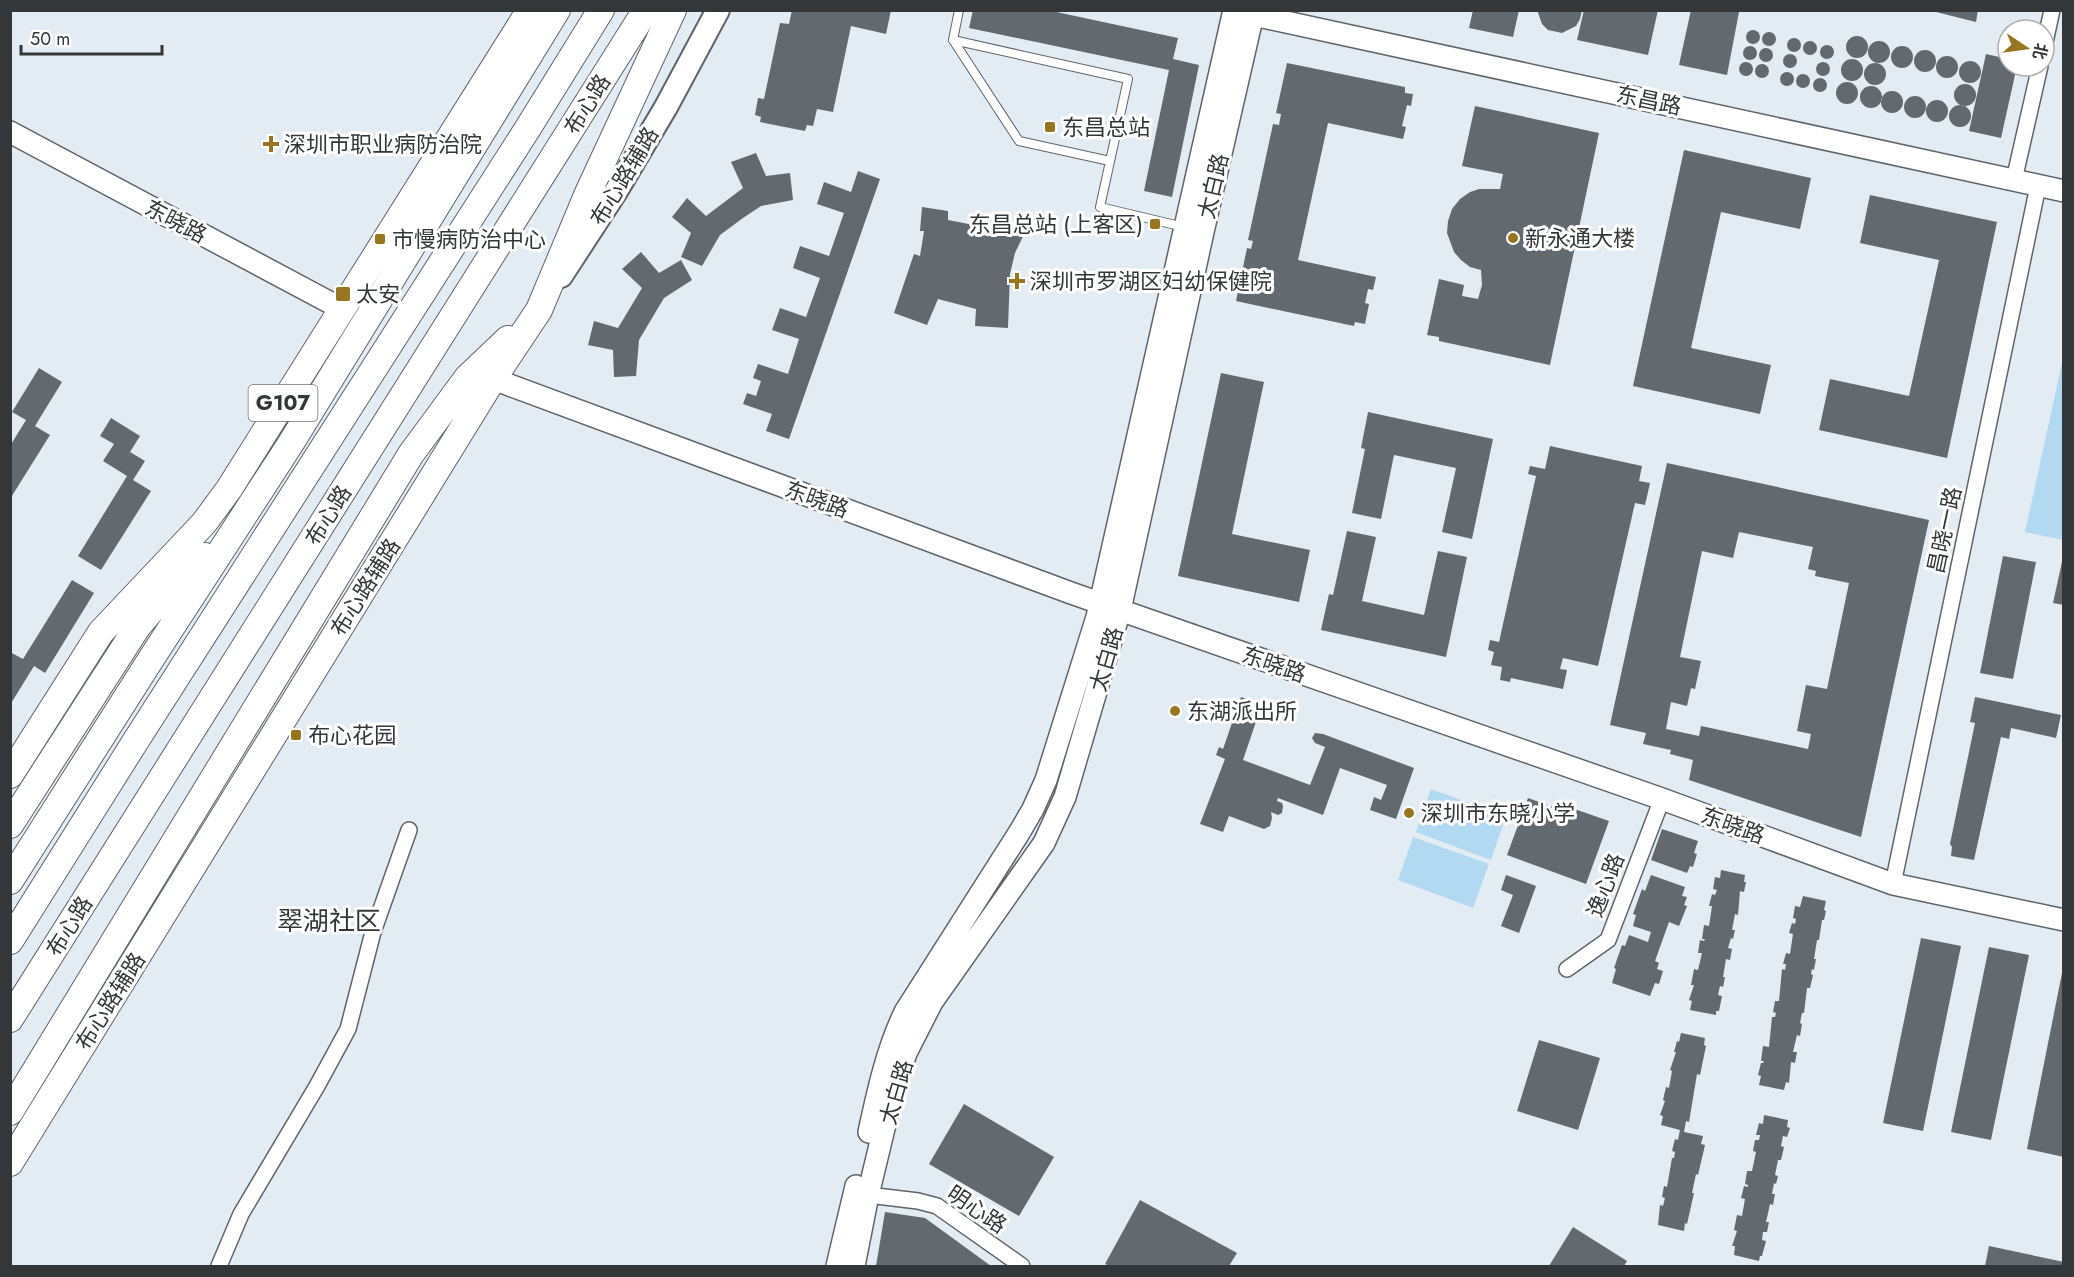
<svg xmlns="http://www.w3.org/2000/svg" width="2074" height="1277" viewBox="0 0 2074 1277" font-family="Jost,'Noto Sans SC',sans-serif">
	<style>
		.green { fill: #b2d9f2 }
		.building { fill: #626a70; fill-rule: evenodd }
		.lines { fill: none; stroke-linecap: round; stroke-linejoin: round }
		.lane-casing { stroke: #5e666b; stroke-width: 10 }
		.street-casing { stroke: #5e666b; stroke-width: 18 }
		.secondary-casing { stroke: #5e666b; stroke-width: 24 }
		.primary-casing { stroke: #5e666b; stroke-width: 26 }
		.highway-casing { stroke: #5e666b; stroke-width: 28 }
		.lane { stroke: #fff; stroke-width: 8 }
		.street { stroke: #fff; stroke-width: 15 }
		.secondary { stroke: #fff; stroke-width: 21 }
		.primary { stroke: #fff; stroke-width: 22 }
		.highway { stroke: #fff; stroke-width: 26 }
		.poi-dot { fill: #98761f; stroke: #fff; stroke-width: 2 }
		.labels { text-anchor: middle; stroke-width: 6; stroke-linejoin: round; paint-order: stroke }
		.shield { fill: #fff; stroke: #717375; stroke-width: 1.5 }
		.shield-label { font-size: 21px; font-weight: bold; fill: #34373a }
		.street-label { font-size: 22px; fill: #34373a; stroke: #fff }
		.poi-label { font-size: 22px; fill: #34373a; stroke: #fff; text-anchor: start }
		.quarter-label { font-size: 26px; fill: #34373a; stroke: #fff }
	</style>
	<rect width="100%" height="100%" fill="#e3ecf2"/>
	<!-- green -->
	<path class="green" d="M2063,358V540L2025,532Z
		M1431,789L1506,816L1491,860L1416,832Z
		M1413,837L1489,864L1473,908L1398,880Z"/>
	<!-- building -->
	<path class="building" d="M792,10H891L886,34L851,26L833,112L817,109L813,126L807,125L805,131L760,122L761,117L755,115L758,98L764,99L780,23L789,24Z
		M973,10H1047L1178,38L1173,59L1199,65L1172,197L1144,191L1169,70L969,28Z
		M1473,10H1519L1513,37L1469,28Z
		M1537,10H1582L1580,19L1576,26L1562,33L1548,30L1542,24Z
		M1584,10H1658L1648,55L1577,40Z
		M1691,10L1739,12L1727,75L1679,65Z
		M1928,10H1978L1976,22Z
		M1746 37a7 7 0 1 1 14 0a7 7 0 1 1-14 0Z
		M1762 39a7 7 0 1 1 14 0a7 7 0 1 1-14 0Z
		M1846 47a11 11 0 1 1 22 0a11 11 0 1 1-22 0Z
		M1787 45a7 7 0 1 1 14 0a7 7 0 1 1-14 0Z
		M1803 48a7 7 0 1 1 14 0a7 7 0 1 1-14 0Z
		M1868 52a11 11 0 1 1 22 0a11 11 0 1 1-22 0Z
		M1820 52a7 7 0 1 1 14 0a7 7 0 1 1-14 0Z
		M1743 53a7 7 0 1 1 14 0a7 7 0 1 1-14 0Z
		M1891 57a11 11 0 1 1 22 0a11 11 0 1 1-22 0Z
		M1759 55a7 7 0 1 1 14 0a7 7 0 1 1-14 0Z
		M1914 61a11 11 0 1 1 22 0a11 11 0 1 1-22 0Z
		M1783 61a7 7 0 1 1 14 0a7 7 0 1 1-14 0Z
		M1986,54L2008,59V66H2017L2001,138L1969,131Z
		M1936 67a11 11 0 1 1 22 0a11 11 0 1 1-22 0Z
		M1841 70a11 11 0 1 1 22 0a11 11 0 1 1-22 0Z
		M1959 72a11 11 0 1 1 22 0a11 11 0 1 1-22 0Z
		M1816 69a7 7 0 1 1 14 0a7 7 0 1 1-14 0Z
		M1739 69a7 7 0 1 1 14 0a7 7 0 1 1-14 0Z
		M1287,63L1405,87V93L1413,94L1411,106L1407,105L1402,126L1406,127L1403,139L1328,123L1298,260L1376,277L1373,290L1368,289L1365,303L1369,304L1365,324L1355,322L1354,326L1236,301L1247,248L1251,249L1253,241L1248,240L1273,124L1279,125L1281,114L1276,113Z
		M1864 74a11 11 0 1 1 22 0a11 11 0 1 1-22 0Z
		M1755 71a7 7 0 1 1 14 0a7 7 0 1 1-14 0Z
		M1780 79a7 7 0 1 1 14 0a7 7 0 1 1-14 0Z
		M1796 81a7 7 0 1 1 14 0a7 7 0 1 1-14 0Z
		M1813 85a7 7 0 1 1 14 0a7 7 0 1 1-14 0Z
		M1836 93a11 11 0 1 1 22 0a11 11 0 1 1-22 0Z
		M1954 95a11 11 0 1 1 22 0a11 11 0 1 1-22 0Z
		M1860 97a11 11 0 1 1 22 0a11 11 0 1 1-22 0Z
		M1881 102a11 11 0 1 1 22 0a11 11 0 1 1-22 0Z
		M1904 107a11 11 0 1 1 22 0a11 11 0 1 1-22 0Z
		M1926 111a11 11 0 1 1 22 0a11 11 0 1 1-22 0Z
		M1949 116a11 11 0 1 1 22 0a11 11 0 1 1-22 0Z
		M1475,106L1599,133L1550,365L1439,341V337L1427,335L1439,279L1464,285L1462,296L1478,299L1482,285L1481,270L1470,267L1461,260L1454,252L1447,233L1448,221L1452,209L1460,199L1470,192L1479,189H1500L1503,174L1462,166Z
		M1684,150L1811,178L1800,229L1721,212L1691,348L1771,365L1760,414L1633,386Z
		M756,153L766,176L790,173L793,200L761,206L743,218L720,235L702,266L681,257L691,233L672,217L687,198L706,216L743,188L731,162Z
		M858,171L880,179L789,439L766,431L772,414L743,404L747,393L756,396L761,381L753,378L758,364L788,374L799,339L772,330L780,308L806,317L820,278L793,268L800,246L829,256L844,213L817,204L824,182L851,192Z
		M1870,195L1997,222L1947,458L1819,430L1830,379L1909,396L1939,260L1860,243Z
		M922,207L948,211V220L984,227L982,235L995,237L1000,222L1026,230L1015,253L1010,274L1008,328L975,326L976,309L938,299L927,325L894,313L914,254L920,256L924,231H920Z
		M641,252L659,273L681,260L692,280L664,298L639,340L636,376L614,377L613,350L588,345L594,321L618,328L642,288L622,269Z
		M39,368L62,382L35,426L50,435L10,499V446L26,420L12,412Z
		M1221,373L1264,382L1232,534L1310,550L1299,602L1178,576Z
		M1368,412L1493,439L1472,539L1442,532L1456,468L1394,455L1381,519L1352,513L1365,449L1361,448Z
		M111,418L140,436L130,452L145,461L133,480L151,491L101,570L78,556L127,476L103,461L114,444L100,436Z
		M1550,446L1642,466L1639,481L1650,483L1645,505L1635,503L1598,666L1563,658L1560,669L1567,670L1563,689L1511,678L1510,682L1500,680L1502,667L1491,665L1494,652L1488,650L1490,640L1499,642L1536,476L1528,474L1530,466L1545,469Z
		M1667,463L1929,520L1861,837L1689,780L1693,760L1670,754L1671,750L1643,744L1646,733L1610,725ZM1739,532L1813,547L1808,569L1816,571L1815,576L1849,583L1827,689L1806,685L1797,731L1811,734L1808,749L1701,726L1699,736L1666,729L1671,702L1687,706L1691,688L1695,689L1701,661L1680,657L1702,551L1733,558Z
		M1347,531L1376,537L1362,601L1424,615L1438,551L1467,557L1446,657L1321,630L1329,594L1333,595Z
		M2003,556L2036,562L2013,679L1980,673Z
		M2063,557H2064V605L2053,603Z
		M72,580L94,593L45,673L34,666L10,705V652L23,659Z
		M1241,697L1262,704L1243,760L1310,785L1325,747L1315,743L1312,738L1315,733L1323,734L1414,768L1396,819L1370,810L1374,797L1381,800L1387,785L1340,768L1323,815L1278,798L1277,801L1282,803L1283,806L1282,813L1278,815L1271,812L1272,818L1270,826L1264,829L1229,816L1223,832L1200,824L1225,759L1216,755L1219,747L1223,749Z
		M1975,697L2061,715L2056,738L2011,728L2009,739L2001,737L1974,860L1951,856L1952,847L1950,844L1975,723L1970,722Z
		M1528,798L1561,810L1563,805L1609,821L1586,884L1507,855Z
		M1662,829L1698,841L1694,853L1697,854L1693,867L1690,866L1687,873L1651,860Z
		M1721,870L1745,875L1744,882H1746L1744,892L1740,891L1738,915L1735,914L1732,930H1735L1733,939L1731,938L1728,948L1732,949L1730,960L1726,959L1723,977H1725L1723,987L1720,986L1718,995L1722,996L1719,1011H1716V1015L1690,1010L1692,1001L1689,1000L1694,985H1691L1694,969L1698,970L1702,953H1698L1700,940L1704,941L1705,939H1702L1704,925L1709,926L1712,906H1709L1712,894L1715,895L1717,890L1713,889L1715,877L1720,878Z
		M1506,875L1536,886L1519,933L1501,926L1513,895L1501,890Z
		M1651,875L1685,887L1682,896L1687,897L1684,905L1687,906L1679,926L1669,922L1655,961L1659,963L1657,969L1663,971L1659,984L1655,983L1650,996L1612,983L1616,969L1614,968L1622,945L1625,946L1629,935L1648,942L1651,932L1633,926L1636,915L1633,914L1642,889L1645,891Z
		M1803,896L1826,901L1824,910L1826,911L1824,920H1822L1819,940H1817L1814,959H1816L1814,970L1812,969L1811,974L1813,975L1810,988H1807L1804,1013H1802L1800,1023L1802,1024L1800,1036L1797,1035L1793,1052H1797L1795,1063L1791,1062L1789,1083L1786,1082L1784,1090L1759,1085L1761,1076L1758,1075L1761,1063H1763L1764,1061H1761L1763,1046L1769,1047L1772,1017H1775L1776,1013L1773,1012L1775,1001H1779L1782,969L1785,970L1786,964H1783L1786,953L1790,954L1793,934L1789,933L1792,923L1795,924L1796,919L1793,918L1795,906L1800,907Z
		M1921,938L1961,946L1923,1131L1883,1123Z
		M1989,947L2029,955L1991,1140L1951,1132Z
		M2062,973H2064V1157L2027,1149Z
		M1681,1033L1705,1038L1704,1045L1706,1046L1700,1075L1697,1074L1689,1122L1686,1121L1684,1132L1703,1136L1701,1144L1705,1145L1698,1175L1696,1174L1692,1193H1694L1687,1224L1685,1223L1684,1231L1658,1225L1660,1205L1663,1206L1665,1198L1662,1197L1664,1186L1667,1187L1672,1158H1674L1675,1152L1672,1151L1675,1139L1678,1140L1680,1130L1661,1125L1663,1116L1660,1115L1665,1101L1663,1100L1666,1087L1669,1088L1672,1071L1670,1070L1676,1052H1674L1677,1041L1679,1042Z
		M1539,1040L1600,1058L1578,1130L1517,1111Z
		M964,1104L1054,1157L1019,1216L929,1164Z
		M1764,1115L1788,1120L1787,1127L1790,1128L1787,1137L1783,1136L1781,1146L1784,1147L1781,1160H1778L1775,1175L1778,1176L1776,1184L1774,1183L1772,1194H1775L1773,1205L1770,1204L1766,1222H1769L1767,1232H1763L1762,1240L1766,1241L1762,1256H1760L1759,1261L1734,1255L1735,1246H1732L1737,1231L1734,1230L1737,1215L1742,1216L1745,1199L1741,1198L1744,1186L1748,1187V1185L1745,1184L1747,1171H1752L1756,1152L1753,1151L1755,1140H1759L1760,1135H1756L1759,1123L1763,1124Z
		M1140,1200L1237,1253L1229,1266H1110L1105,1264Z
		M885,1212L925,1218L991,1266H876Z
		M1573,1227L1627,1261L1624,1266H1549Z
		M1989,1246L2064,1262V1266H1985Z"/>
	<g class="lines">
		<defs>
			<path id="lane" d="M959,10L953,40L1019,141L1110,161
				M953,40L1128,79L1100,207L1184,227"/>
			<path id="street" d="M2044,47L2052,10
				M2014,180L2040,66
				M1893,884L2038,186
				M1567,969L1608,940L1662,799
				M868,1195L918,1201L937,1206L1022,1266
				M219,1266L241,1214L317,1086L348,1029L373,932L409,830"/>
			<path id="secondary" d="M1240,12L2064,191
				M10,132L342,309
				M493,379L1071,593L1662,799L1893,884L2064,920
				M869,1132C878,1091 887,1049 905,1012L1019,833L1033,809L1046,780L1097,617L1234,10
				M837,1266L856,1186
				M854,1266L868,1195L887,1116L906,1053L932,1002L1044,843L1065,797L1120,610L1203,232L1254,10"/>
			<path id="primary" d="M561,276L615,193L666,107L718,10"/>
			<path id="highway" d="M10,775L101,632L204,523L229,489L530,10
				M10,825L138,626L156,605L205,556
				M10,881L151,659L291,443L557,10
				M10,941L135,742L528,128L601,10
				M10,1019L646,10
				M10,1112L411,454L467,378L508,339
				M10,1163L493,379L539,310L588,193L673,10"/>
		</defs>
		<!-- lane casing -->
		<use href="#lane" class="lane-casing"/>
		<!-- street casing -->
		<use href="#street" class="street-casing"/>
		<!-- secondary casing -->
		<use href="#secondary" class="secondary-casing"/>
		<!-- primary casing -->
		<use href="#primary" class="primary-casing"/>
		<!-- highway casing -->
		<use href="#highway" class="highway-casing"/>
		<!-- lane -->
		<use href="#lane" class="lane"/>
		<!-- street -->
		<use href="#street" class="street"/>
		<!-- secondary -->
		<use href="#secondary" class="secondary"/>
		<!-- primary -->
		<use href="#primary" class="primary"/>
		<!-- highway -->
		<use href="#highway" class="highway"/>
	</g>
	<!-- markers -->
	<g class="poi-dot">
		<rect x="1044" y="121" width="12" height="12" rx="3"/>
		<path d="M268 135h6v6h6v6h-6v6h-6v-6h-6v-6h6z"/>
		<rect x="1149" y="218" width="12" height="12" rx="3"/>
		<circle cx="1513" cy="238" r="6"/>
		<rect x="374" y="233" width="12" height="12" rx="3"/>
		<path d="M1014 272h6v6h6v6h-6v6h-6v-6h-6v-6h6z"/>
		<rect x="335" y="286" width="16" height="16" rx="3"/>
		<circle cx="1175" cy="711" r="6"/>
		<rect x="290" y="729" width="12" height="12" rx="3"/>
		<circle cx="1409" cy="813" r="6"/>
	</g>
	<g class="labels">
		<!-- shield labels -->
		<rect class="shield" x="248.5" y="385" width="69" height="36" rx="4.5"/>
		<g class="shield-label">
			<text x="283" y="410">G107</text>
		</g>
		<!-- street labels -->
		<g class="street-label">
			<text transform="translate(1649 100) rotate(12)" y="8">东昌路</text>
			<text transform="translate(587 104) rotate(-58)" y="8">布心路</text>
			<text transform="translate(624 176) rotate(-59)" y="8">布心路辅路</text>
			<text transform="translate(1213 186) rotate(-77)" y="8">太白路</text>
			<text transform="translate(176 221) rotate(28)" y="8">东晓路</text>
			<text transform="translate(817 499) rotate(20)" y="8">东晓路</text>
			<text transform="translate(328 515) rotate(-58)" y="8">布心路</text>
			<text transform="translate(1944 530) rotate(-78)" y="8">昌晓一路</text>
			<text transform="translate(365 587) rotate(-58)" y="8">布心路辅路</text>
			<text transform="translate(1106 659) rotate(-74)" y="8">太白路</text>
			<text transform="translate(1274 664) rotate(19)" y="8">东晓路</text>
			<text transform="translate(1733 825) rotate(20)" y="8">东晓路</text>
			<text transform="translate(1605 885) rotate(-69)" y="8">逸心路</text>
			<text transform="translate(69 926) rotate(-58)" y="8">布心路</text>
			<text transform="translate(110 1001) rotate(-58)" y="8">布心路辅路</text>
			<text transform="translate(896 1092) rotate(-74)" y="8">太白路</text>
			<text transform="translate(977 1209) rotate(34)" y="8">明心路</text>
		</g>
		<!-- poi labels -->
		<g class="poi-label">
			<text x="1062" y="135">东昌总站</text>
			<text x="284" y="152">深圳市职业病防治院</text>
			<text x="1143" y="232" text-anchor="end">东昌总站 (上客区)</text>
			<text x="1525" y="246">新永通大楼</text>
			<text x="392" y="247">市慢病防治中心</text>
			<text x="1030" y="289">深圳市罗湖区妇幼保健院</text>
			<text x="356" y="302">太安</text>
			<text x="1187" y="719">东湖派出所</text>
			<text x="308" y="743">布心花园</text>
			<text x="1421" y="821">深圳市东晓小学</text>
		</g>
		<!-- quarter labels -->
		<g class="quarter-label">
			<text x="329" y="930">翠湖社区</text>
		</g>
	</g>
	<!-- border -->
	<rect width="2074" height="1277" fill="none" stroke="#34373a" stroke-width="24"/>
	<!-- north arrow -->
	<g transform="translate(2026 48) rotate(103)"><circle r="28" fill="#ffffff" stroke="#aeafb0" stroke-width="1.5"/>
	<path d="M0-4.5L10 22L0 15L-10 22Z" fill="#98761f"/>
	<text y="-9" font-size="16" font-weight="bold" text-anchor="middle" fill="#34373a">北</text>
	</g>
	<!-- scale -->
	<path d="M21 45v9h141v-9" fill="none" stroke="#34373a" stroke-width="3"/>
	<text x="30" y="45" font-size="18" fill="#34373a" stroke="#ffffff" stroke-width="4.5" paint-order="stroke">50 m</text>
</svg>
